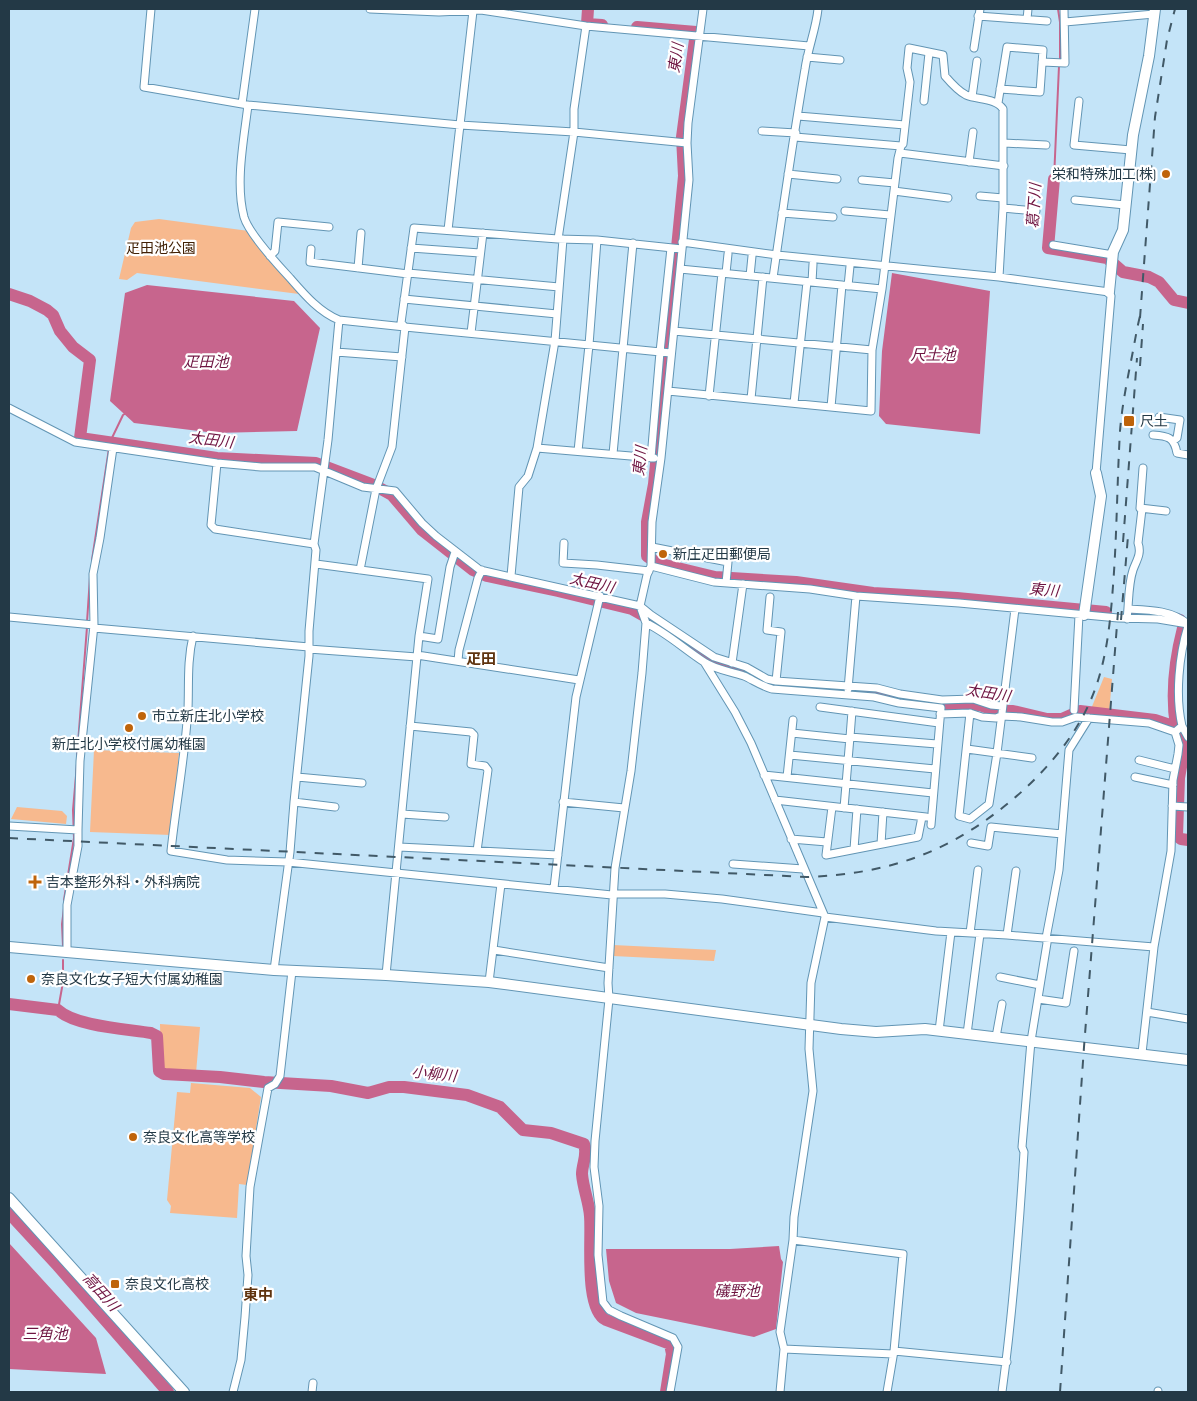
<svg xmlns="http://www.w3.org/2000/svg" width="1197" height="1401" viewBox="0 0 1197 1401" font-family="'Sofia Sans Condensed','Noto Sans JP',sans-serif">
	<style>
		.green { fill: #f7b98e }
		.water { fill: #c7658d }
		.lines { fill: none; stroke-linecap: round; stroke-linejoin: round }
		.stream { stroke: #c7658d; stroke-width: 2 }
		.river { stroke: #c7658d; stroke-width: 12 }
		.street-casing { stroke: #6295b4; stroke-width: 9 }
		.secondary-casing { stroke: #6295b4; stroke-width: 12 }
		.street { stroke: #fff; stroke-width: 7 }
		.secondary { stroke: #fff; stroke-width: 10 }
		.rail { stroke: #415967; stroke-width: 2; stroke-dasharray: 9 9; stroke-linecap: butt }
		.poi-dot { fill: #bf640b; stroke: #fff; stroke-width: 2 }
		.labels { text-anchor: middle; stroke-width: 4.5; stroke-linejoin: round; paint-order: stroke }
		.poi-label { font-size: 14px; fill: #233946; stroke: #fff; text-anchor: start }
		.park-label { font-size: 14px; fill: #422105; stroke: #fff }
		.water-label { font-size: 15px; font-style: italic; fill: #6e1441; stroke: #fff }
		.neighbourhood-label { font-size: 15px; font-weight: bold; fill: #5f330e; stroke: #fff }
	</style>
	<rect width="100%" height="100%" fill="#c4e4f8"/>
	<!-- green -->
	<path class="green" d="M159,219L249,231L299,294L137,273L127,280L119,279L131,228L135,222Z
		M1104,677L1112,679L1109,714L1091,709Z
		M94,750L179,753L171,835L90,832Z
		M17,807L62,811L67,816L66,824L11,819Z
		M613,945L716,950L714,961L613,956Z
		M160,1024L200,1027L196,1073L163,1072L161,1069Z
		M191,1083L250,1088L261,1097L247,1185L239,1184L237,1218L170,1213L171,1206L167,1200L177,1092L190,1093Z"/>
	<!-- water -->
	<path class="water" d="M892,273L990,291L980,434L886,424L879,416L882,351Z
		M147,285L294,301L320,328L297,431L215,433L134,423L110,401L125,293Z
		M9,1243L96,1338L106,1374L9,1369Z
		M779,1246L781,1259L783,1262L776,1329L754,1337L636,1313L616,1303L609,1281L606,1249H730Z"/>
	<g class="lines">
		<!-- stream -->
		<path class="stream" d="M1058,9L1060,22V61
			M1054,179L1059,66
			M92,560L110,442L123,415L126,413
			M87,622L90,577
			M77,756L87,627
			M64,900L74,838L73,810L77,764
			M63,946L62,924L64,908
			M58,1010L63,982V960"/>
		<!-- river -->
		<path class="river" d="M588,9L587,24L602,25
			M637,27L696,32L682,137L684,176L654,484L647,522V556L657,563L715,577L796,582L873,593L957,598L1106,612
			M1054,179L1048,248L1107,258L1123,272L1149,277L1159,282L1174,300L1188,303
			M9,294L30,301L47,310L53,315L60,331L73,347L90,360L80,438L217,458L316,463L374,485L392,495L422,530L473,570L487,576L558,591L632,609L655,622L703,655L720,664L754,676L771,685L876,692L899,698L940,704L980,705L997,711H1013L1047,719H1062L1080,711L1155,720L1176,727L1183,736L1185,745L1179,778L1177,836L1181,839L1188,840
			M1130,614L1167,616L1180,620
			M1176,727C1171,695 1175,659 1183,628
			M9,1004L58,1010C75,1026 126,1029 151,1033L157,1036L159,1071L164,1074L220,1077L264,1082L331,1086L368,1093L389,1087H404L467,1095L500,1107L523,1130L551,1133L584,1144C588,1154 582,1164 582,1174C583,1188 589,1202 590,1216C592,1239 584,1309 606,1320L670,1344L672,1354L666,1392
			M9,1213L58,1266L168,1392"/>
		<defs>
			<path id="street" d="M151,9L144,87L248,105L460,125L574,132L687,143
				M370,9L439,12L481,10L586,26L809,46
				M978,16L1047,21
				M1027,19L1028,9
				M1065,22L1154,14
				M974,48L980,9
				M807,57L840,60
				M1042,62L1065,63L1064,9
				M972,97L977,61
				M924,101L929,53
				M1079,101L1074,145L1131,150
				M998,103L1007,47L1043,50L1040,92L1000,89
				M242,104L255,9
				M248,105C244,139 235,183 244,217C249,234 277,264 290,278C304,294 319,312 339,320L405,327L392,447L376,489L360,570
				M798,116L905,125
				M762,131L796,133
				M795,137L901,146
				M1004,143L1046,145
				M900,153L1004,166
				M969,162L973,132
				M788,174L837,179
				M862,180L895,183
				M894,191L948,198
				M980,196L1003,198
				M1075,200L1125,205
				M1003,208L1036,211
				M845,211L890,215
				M782,213L833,217
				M448,230L473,11
				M558,239L574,132V109L586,26
				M682,242L777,255L999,277L1109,292L1111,296L1096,473
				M1053,245L1113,255
				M411,248L480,253
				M311,249L310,262L408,274
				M270,256L275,251L278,222L329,227
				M358,268L361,233
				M680,269L882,289
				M408,273L559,287
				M726,273L728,254
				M750,276L752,256
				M773,278C783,208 793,139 805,69C808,48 816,29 818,9
				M812,282L813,264
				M848,286L850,266
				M404,299L557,314
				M674,331L872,350
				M471,333L483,233
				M336,352L402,357
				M671,353L405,327L401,323L414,228L558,239L597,240L682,249
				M668,391L871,411L872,350L882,289L898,158L901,146L903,144L910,82L907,68L909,48L943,55L945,76C951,83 958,91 966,95C978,100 996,98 1003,109V208L999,277
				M709,396L722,273
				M751,399L763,277
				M794,403L807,282
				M831,407L842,285
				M9,408L75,442L217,463L261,467H315L363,487L395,491L422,523L436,536L480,570L640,606L651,615L714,657L746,667L767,679L776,681L877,688L900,694L942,700L973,699L991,705L1002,706
				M1159,417L1180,420L1177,438L1173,441
				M1153,435C1168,436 1174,437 1177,453L1188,455
				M537,448L654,458
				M578,451L589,345L597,240
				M613,454L633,243
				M651,458L660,352L671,248
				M217,463L211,525L215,529L314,544
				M1143,468L1140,508L1166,511
				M564,543L563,563L597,565L649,571
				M652,547L728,562L726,583
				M316,564L428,579L419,636L386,975
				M651,566L714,582L810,589L856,596L959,603L1118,618L1158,619L1188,624
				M511,576L519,487L528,476L537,448L555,341L563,239
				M770,597L767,630L781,632L776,681
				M1128,609C1149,610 1171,610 1188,624
				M9,617L94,625
				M1127,619C1129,603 1128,585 1133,570C1136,561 1142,554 1138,543L1142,509
				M646,623C667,633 684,649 704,662C716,670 730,671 744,676C753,680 761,686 772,689L874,697L899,703L941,708L931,825
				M94,628L309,647
				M193,636C187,661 189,684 188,709C185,757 176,804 171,851L227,860L288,862L612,895
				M419,636L438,639L450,567L455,552
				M309,649L417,657
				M417,655L579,680
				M458,661L459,650L478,578L482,570
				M704,662L735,712L751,743L825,917L811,983L809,1049L813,1091L794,1217L793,1240L780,1332L784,1349L780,1392
				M732,663L743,584
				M848,689L856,596
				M820,707L939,723
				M1074,710L1079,615
				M970,713L959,816L970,819L989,804L997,753L1015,609
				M940,714L970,713L982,717L996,718L1001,716L1021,717L1052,722H1062L1076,717L1149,723L1175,732
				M410,726L471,732L474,735L471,764L485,766L488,770L477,851
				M1182,726L1188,737
				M1175,732L1182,726C1175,696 1179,655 1188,626
				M792,733L850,739
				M850,737L852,711
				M967,749L1032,758
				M790,755L935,769
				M1139,760L1175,769
				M764,775L933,793
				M297,777L362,783
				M787,777L793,720
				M1135,777L1173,785
				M775,800L926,817
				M294,802L335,807
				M563,802L624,808
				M1172,806L1188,807
				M832,807L826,855L918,837L922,817
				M844,808L850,737L937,744
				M402,814L445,817
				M9,826L78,830L80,761L94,625L93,574L100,538L113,448
				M791,839L827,842
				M971,843L988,846L991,827L1062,834
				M881,844L883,812
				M399,847L558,855
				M854,849L857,809
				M733,864L803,869
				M554,888L576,697L600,596
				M613,894H665L722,899L823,913
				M825,917L936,931L1007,935L1154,947
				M970,933L978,870
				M1007,935L1016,871
				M494,950L609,968
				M67,952V905L78,846V830
				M274,970L290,852L294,802L309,656V631L316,550L314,544L328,440L339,320
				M1000,977L1040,985
				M489,982L501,884
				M1038,999L1066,1003L1074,951
				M1147,1012L1188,1019
				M939,1031L951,932
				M967,1034L980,934
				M996,1037L1002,1004
				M1142,1053L1154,947L1171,851L1173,780L1178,754L1179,745L1175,732
				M793,1240L903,1254L894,1351L887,1392
				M784,1349L893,1354
				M894,1351L1007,1362
				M233,1392L241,1360L245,1317L248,1275L246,1256L250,1187L268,1088L275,1084L280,1076L292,971
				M312,1392L313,1383
				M670,1392L678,1347L673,1338L621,1316L609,1310L603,1302L598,1255L599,1206L594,1167L595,1141L609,999L608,983L615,868L631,771L642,673L646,623L640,606L647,575L651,566L652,522L661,458L689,180L687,143L688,123L703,9
				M1002,1392C1013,1312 1019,1233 1024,1152L1022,1147L1031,1041L1047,943L1046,938L1059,870L1069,750L1089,718
				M1158,1392V1391"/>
			<path id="secondary" d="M1109,292L1113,252L1123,230L1133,135L1149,56L1155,9
				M1084,615L1101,496L1096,473
				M9,947L274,970L386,975L489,982L841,1029L876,1032L925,1029L1188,1060
				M9,1198L184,1392"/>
		</defs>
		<!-- street casing -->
		<use href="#street" class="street-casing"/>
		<!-- secondary casing -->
		<use href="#secondary" class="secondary-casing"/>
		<!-- street -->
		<use href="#street" class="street"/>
		<!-- secondary -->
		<use href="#secondary" class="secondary"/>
		<!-- rail -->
		<path class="rail" d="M1140,318L1155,117L1167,40L1175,9
			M1140,366L1143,324
			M1123,542L1137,358
			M1121,620L1128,536
			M9,838L807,877C881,874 938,857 997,812C1033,785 1070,746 1089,704C1106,667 1110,626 1113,586C1117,534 1117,483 1120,431C1122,406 1127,381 1132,356C1135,341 1137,327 1141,312
			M1060,1392L1084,1047L1118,612"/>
	</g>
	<!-- markers -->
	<g class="poi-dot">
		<circle cx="1166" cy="174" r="5"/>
		<rect x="1123" y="415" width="12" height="12" rx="2.5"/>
		<circle cx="663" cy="554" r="5"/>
		<circle cx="142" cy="716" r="5"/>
		<circle cx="129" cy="728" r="5"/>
		<path d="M32.5 874.5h5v5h5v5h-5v5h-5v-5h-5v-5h5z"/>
		<circle cx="31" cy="979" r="5"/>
		<circle cx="133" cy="1137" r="5"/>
		<rect x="110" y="1279" width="10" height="10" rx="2.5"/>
	</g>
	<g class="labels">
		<!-- poi labels -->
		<g class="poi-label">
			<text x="1156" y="179" text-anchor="end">栄和特殊加工(株)</text>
			<text x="1140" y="426">尺土</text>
			<text x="673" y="559">新庄疋田郵便局</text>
			<text x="152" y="721">市立新庄北小学校</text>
			<text x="129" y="749" text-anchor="middle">新庄北小学校付属幼稚園</text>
			<text x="46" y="887">吉本整形外科・外科病院</text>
			<text x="41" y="984">奈良文化女子短大付属幼稚園</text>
			<text x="143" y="1142">奈良文化高等学校</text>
			<text x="125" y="1289">奈良文化高校</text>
		</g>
		<!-- park labels -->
		<g class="park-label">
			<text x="161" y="253">疋田池公園</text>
		</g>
		<!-- water labels -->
		<g class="water-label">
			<text transform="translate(676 58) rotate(-82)" y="5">東川</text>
			<text transform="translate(1034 206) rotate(-86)" y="5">葛下川</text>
			<text x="933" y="360">尺土池</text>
			<text x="206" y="367">疋田池</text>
			<text transform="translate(211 440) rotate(7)" y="5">太田川</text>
			<text transform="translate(640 461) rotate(-84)" y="5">東川</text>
			<text transform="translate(592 583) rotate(13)" y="5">太田川</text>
			<text transform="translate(1044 590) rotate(5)" y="5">東川</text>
			<text transform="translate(988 693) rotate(9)" y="5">太田川</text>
			<text transform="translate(434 1074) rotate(6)" y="5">小柳川</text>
			<text x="737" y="1296">礒野池</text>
			<text transform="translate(101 1292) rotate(48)" y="5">高田川</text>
			<text x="45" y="1339">三角池</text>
		</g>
		<!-- neighbourhood labels -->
		<g class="neighbourhood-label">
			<text x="481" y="664">疋田</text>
			<text x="258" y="1300">東中</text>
		</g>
	</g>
	<!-- border -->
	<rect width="1197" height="1401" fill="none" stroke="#233946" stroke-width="20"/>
</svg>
